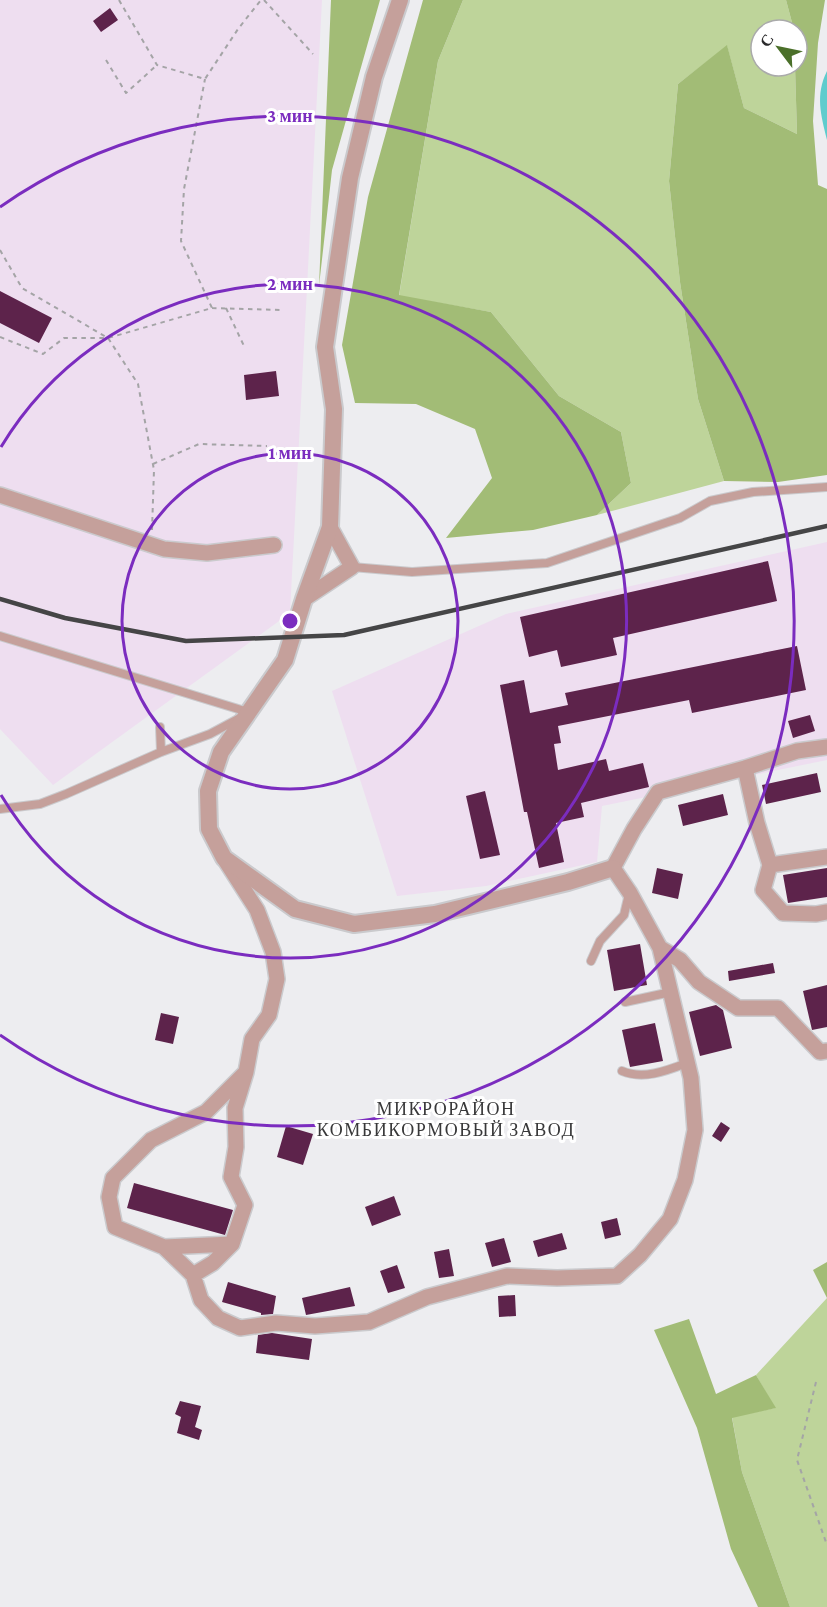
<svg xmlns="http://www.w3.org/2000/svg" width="827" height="1607" viewBox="0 0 827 1607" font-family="'Crimson Pro',serif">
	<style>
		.industrial { fill: #eedef0 }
		.green { fill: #bed49a }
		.forest { fill: #a2bc76 }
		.water { fill: #5fcccd }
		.building { fill: #5d234b }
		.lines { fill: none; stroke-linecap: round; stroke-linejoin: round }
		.service-casing { stroke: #cacacd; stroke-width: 10 }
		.minor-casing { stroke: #cacacd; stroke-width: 18 }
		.tertiary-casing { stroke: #cacacd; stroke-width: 20 }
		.path { stroke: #a4a4a6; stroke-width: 2; stroke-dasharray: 4.5 4.5; stroke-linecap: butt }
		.service { stroke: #c5a09b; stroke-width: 8 }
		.minor { stroke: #c5a09b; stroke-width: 15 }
		.tertiary { stroke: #c5a09b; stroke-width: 16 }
		.rail { stroke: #454546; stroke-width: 4.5 }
		.ring { fill: none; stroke: #7b2cbf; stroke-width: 3 }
		.labels { text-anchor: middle; stroke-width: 6; stroke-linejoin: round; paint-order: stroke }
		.neighbourhood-label { font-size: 18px; letter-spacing: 1.5px; fill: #383839; stroke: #fff }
		.centre { fill: #7b2cbf; stroke: #fff; stroke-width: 3 }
		.ring-label { font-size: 18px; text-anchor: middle; font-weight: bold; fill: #7b2cbf; stroke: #fff; stroke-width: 6; stroke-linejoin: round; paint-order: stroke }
	</style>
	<rect width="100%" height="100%" fill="#ededf0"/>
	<!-- industrial -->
	<path class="industrial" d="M0,0H322L290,613L53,785L0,729Z
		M827,542V760L602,806L597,862L486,886L397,896L332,691L506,614Z"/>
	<!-- green -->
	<path class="green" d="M463,0H786L794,30H761V66H795L797,134L744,108L727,46L678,84L669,181L680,282L698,399L724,481L597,515L631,483L621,432L559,396L491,312L399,296L438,61Z
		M827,1298V1607H790L742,1472L732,1417L775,1408L756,1375Z"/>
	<!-- forest -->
	<path class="forest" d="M331,0H380L332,170L319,286Z
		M423,0H463L438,61L399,295L491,312L559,396L621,432L631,483L597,515L533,530L446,538L492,478L475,429L416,404L355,403L342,345L368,197Z
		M786,0H825L818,43L813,121L818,185L827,189V475L778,482L724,481L698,399L680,282L669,181L678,84L727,45L744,108L797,134L795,66H797V30H794Z
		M827,1262V1298L813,1270Z
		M689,1319L716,1394L756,1375L776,1408L732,1418L742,1472L790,1607H758L731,1549L697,1428L654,1330Z"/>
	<!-- water -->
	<path class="water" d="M827,71V140C821,115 815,95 827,71Z"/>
	<!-- building -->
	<path class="building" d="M110,8L118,20L101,32L93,21Z
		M0,291L52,318L39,343L0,323Z
		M276,371L279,396L246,400L244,375Z
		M768,561L777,601L613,638L617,655L561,667L557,650L529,657L520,617Z
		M797,646L806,690L692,713L689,700L558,726L561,743L554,744L558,770L606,759L609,771L643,763L649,787L581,803L584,817L556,823L564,862L539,868L527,812H524L500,685L524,680L530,713L568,705L565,693Z
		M810,715L815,731L793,738L788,721Z
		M817,773L821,792L766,804L762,785Z
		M485,791L500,855L480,859L466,796Z
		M723,794L728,815L683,826L678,805Z
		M657,868L683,874L678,899L652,893Z
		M827,868V897L788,903L783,875Z
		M640,944L647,985L614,991L607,950Z
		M773,963L775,973L729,981L728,971Z
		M827,985V1027L812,1030L803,991Z
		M716,1005L723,1010L732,1048L700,1056L689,1012Z
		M161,1013L179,1017L173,1044L155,1040Z
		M655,1023L663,1061L630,1067L622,1030Z
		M721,1122L730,1128L721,1142L712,1136Z
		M286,1126L313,1134L303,1165L277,1157Z
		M134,1183L233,1210L225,1235L127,1208Z
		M394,1196L401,1215L372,1226L365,1207Z
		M617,1218L621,1235L605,1239L601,1222Z
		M562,1233L567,1249L538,1257L533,1241Z
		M504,1238L511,1262L492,1267L485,1243Z
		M449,1249L454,1276L439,1278L434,1252Z
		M397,1265L405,1288L388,1293L380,1271Z
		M228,1282L276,1296L273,1314L261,1315V1313L222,1302Z
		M350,1287L355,1306L306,1315L302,1298Z
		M515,1295L516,1316L499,1317L498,1296Z
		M272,1333L312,1339L309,1360L256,1353L258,1335Z
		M180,1401L201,1406L195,1427L202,1430L199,1440L177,1433L181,1417L175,1414Z"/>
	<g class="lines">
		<defs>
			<path id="service" d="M352,567L412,572L547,563L680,518L710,501L753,492L827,487
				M0,636L248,712
				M160,727L161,752
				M0,809L40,804L66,794L161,752L210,734L238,719
				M591,961L600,941L624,915L629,894
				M625,1002L671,992
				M622,1071C643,1080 666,1071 687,1063"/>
			<path id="minor" d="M0,495L164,549L207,553L274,545
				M304,599L352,567L330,527
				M745,768L757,823L770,865L763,890L783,913L816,914L827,912
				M225,860L257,910L273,952L277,979L269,1015L252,1039L246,1072L235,1108L236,1147L231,1177L245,1205L232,1244L213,1263L193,1275L201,1300L218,1318L240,1328L276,1323L315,1326L369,1322L427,1297L507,1276L557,1278L617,1276L640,1255L670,1219L685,1180L695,1130L691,1078L660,948L630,893L613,868L634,829L658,792L745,768L797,751L827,747
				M770,865L827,857
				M660,948L680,960L699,982L738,1008H778L820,1052L827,1051
				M232,1244L164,1247L115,1227L109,1197L113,1178L151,1140L206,1112L244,1074
				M164,1247L193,1275"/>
			<path id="tertiary" d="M400,0L374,77L350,178L325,347L334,409L330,527L304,599L285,660L221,752L208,791L209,829L224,858L295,909L354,924L435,914L568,882L613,868"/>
		</defs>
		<!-- service casing -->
		<use href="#service" class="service-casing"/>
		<!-- minor casing -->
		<use href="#minor" class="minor-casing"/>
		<!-- tertiary casing -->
		<use href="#tertiary" class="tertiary-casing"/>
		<!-- path -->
		<path class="path" d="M119,0L157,65L205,79L238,29L261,0
			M264,0L313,54
			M106,60L126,93L157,65
			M0,250L22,288L108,338L212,308L181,241L184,189L205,79
			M212,308L280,310
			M226,308L244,346
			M0,337L43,354L64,338H108L138,384L154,470L152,530
			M153,464L199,444L267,446
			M816,1382L797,1460L827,1545"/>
		<!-- service -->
		<use href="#service" class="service"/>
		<!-- minor -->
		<use href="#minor" class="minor"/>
		<!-- tertiary -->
		<use href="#tertiary" class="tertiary"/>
		<!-- rail -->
		<path class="rail" d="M0,599L65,618L186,641L344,635L827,526"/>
	</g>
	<!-- distance rings -->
	<g class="ring">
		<circle cx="290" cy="621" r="168"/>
		<path d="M1 447A337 337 0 1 1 1 795"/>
		<path d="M0 207A505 505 0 1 1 0 1035"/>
	</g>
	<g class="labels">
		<!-- neighbourhood labels -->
		<g class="neighbourhood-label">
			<text x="446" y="1115">МИКРОРАЙОН<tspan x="446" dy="21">КОМБИКОРМОВЫЙ ЗАВОД</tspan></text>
		</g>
	</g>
	<circle cx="290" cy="621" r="9" class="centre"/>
	<g class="ring-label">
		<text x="290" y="122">3 мин</text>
		<text x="290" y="290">2 мин</text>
		<text x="290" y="459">1 мин</text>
	</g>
	<!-- north arrow -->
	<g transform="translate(779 48) rotate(302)"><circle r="28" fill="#ffffff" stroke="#aaaaab" stroke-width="1.5"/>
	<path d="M0-4.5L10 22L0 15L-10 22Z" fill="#4b702a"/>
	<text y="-9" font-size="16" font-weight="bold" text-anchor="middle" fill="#2b2b2c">С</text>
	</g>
</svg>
